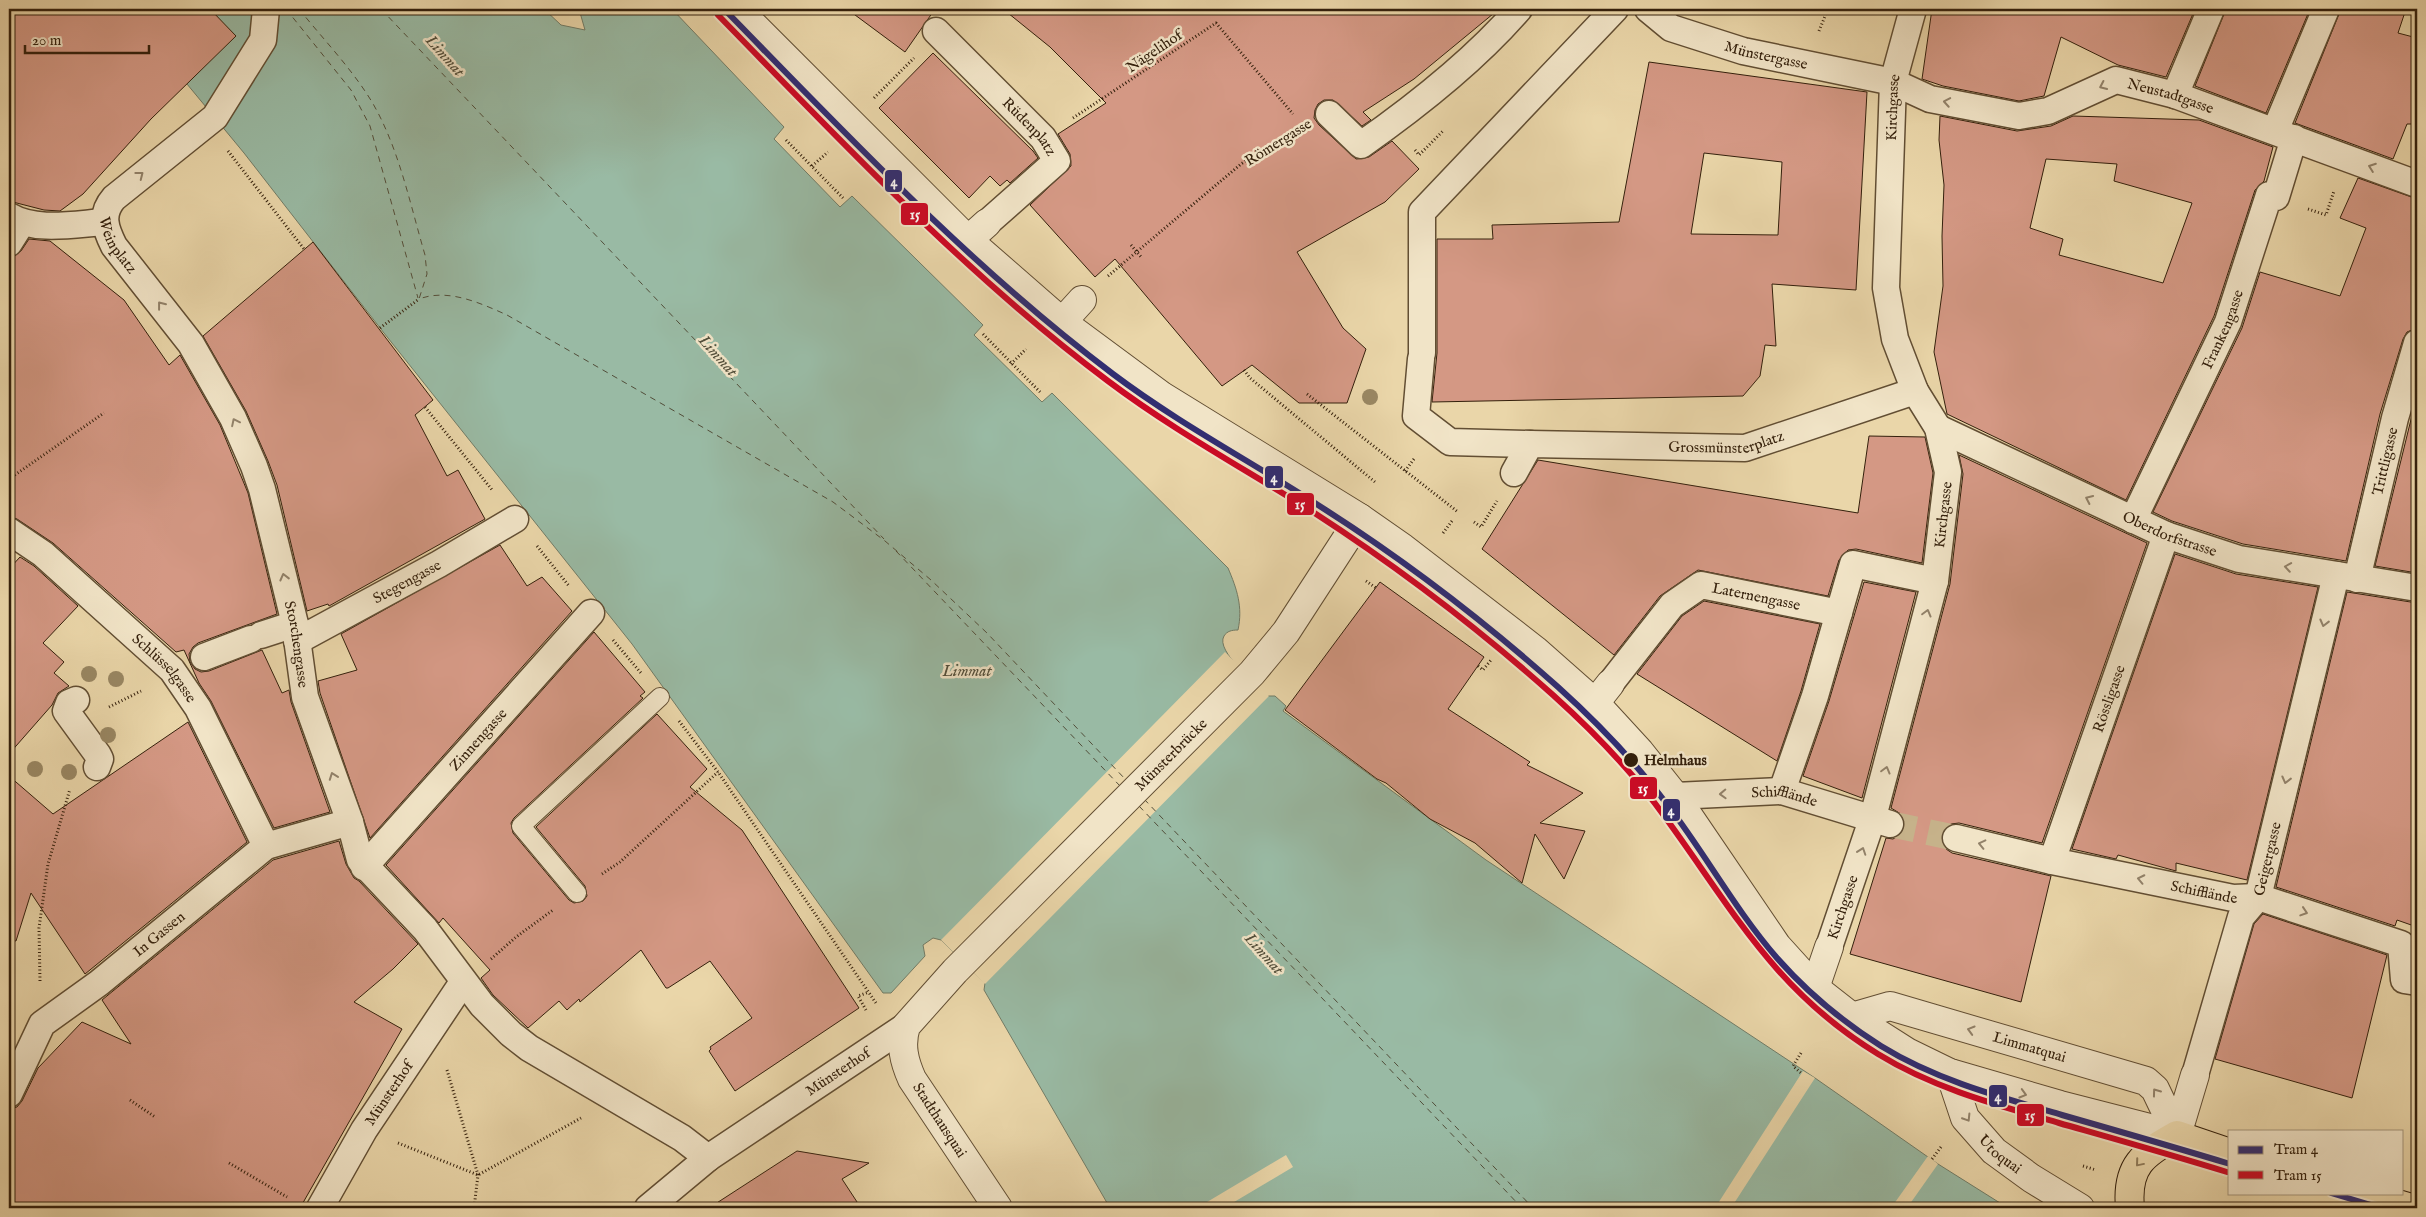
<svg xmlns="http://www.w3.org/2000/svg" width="2426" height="1217" viewBox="0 0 2426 1217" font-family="'IM FELL English',serif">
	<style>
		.water { fill: #99baa4; stroke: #717c67 }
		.pier { fill: #ead6a9 }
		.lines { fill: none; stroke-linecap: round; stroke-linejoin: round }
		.ferry { stroke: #524e3a; stroke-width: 1; stroke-dasharray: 6 5; stroke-linecap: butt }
		.building { fill: #d49884; stroke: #34200c; fill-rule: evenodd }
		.pedestrian-tunnel { stroke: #c6b28a; stroke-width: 26; stroke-dasharray: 26 13; stroke-linecap: butt }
		.service-casing { stroke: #624e33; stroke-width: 20 }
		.pedestrian-casing { stroke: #624e33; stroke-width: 29 }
		.minor-casing { stroke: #624e33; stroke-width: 30 }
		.primary-casing { stroke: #34200c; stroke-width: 30 }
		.path { stroke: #34200c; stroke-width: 3; stroke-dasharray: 1 2.5; stroke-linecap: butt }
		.service { stroke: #f1e4c7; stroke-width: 18 }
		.pedestrian { stroke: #f1e4c7; stroke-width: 26 }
		.minor { stroke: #f1e4c7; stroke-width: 28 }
		.primary { stroke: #ead6a9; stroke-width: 28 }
		.tram-1-casing { stroke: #f1e4c7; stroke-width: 10 }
		.tram-2-casing { stroke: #f1e4c7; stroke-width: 10 }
		.tram-1 { stroke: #322e71; stroke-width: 6 }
		.tram-2 { stroke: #cb0a25; stroke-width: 6 }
		.tree { fill: #998763 }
		.oneway { stroke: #92826a }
		.oneway2 { stroke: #8f7b5a }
		.stop-dot { fill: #34200c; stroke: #f1e4c7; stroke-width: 2 }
		.labels { text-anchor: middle; stroke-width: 5; stroke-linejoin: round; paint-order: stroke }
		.street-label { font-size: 15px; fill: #34200c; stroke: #f1e4c7 }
		.stop-label { font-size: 15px; font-weight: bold; fill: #34200c; stroke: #f1e4c7; text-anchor: start }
		.water-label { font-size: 16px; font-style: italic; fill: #524e3a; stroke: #f1e4c7 }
		.line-badge { stroke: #f1e4c7; stroke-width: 2 }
		.badge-label { font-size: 14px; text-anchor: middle; font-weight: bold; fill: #fff }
	</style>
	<rect width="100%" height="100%" fill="#ead6a9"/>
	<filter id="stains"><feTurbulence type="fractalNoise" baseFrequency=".004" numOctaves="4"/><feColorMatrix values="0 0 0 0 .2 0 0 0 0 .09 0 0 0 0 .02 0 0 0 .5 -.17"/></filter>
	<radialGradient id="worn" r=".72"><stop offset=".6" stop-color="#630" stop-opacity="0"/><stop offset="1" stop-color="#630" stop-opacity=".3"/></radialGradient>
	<!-- water -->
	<path class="water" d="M125,9H544L561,25L585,30L579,9H672L784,127L774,139L840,207L852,196L983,325L974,335L1042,402L1052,393L1228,568C1237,589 1243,607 1238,630C1232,630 1227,631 1224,636C1215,651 1257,685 1268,696H1275L1286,706L1283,711L1486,860L1815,1078L1938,1164L2008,1208H1110L984,990L985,983L941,940L933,938L923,945L925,956L891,993H883L632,644L384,333L244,153Z"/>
	<!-- pier -->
	<path class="pier" d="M1225,652L1269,696L985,984L941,940Z
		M1803,1071L1815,1078L1731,1208H1715Z
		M1286,1155L1293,1167L1224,1208H1197Z
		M1928,1156L1938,1164L1907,1208H1891Z"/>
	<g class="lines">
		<!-- ferry -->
		<path class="ferry" d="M286,9L351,90L370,126L418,298
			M299,9C323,39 352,69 372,102C399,148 410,204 425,255L427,274L419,299C448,288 480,303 507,315L833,502L885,541L931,580L987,633L1126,780
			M381,9L884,539
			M896,551L1121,787
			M1144,799L1533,1208
			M1139,806L1522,1208"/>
	</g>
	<!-- building -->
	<path class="building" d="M9,9H210L236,36L151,119L83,194L60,211L44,210L9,201Z
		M847,9H935L905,52Z
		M1003,9H1499L1414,79L1363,112L1371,120L1362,126L1333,100H1324L1318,104L1315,110L1314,118L1319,125L1356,159L1369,157L1392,141L1419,169L1385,202L1297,252L1343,328L1366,349L1347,403H1299L1252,365L1222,386L1115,259L1095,277L1030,205L1071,166L1070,154L1058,134L1106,103L1050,47Z
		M1932,9H2195L2166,77L2118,65L2061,37L2044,96L2019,101L1943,86L1922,79Z
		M2226,9H2310L2266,113L2195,86Z
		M2341,9H2406L2398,33L2417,38V124H2407L2393,159L2295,123Z
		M933,53L1033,151L1038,158L1010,183L1007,180L1000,186L990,176L969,198L879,108Z
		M1649,62L1867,92L1856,290L1772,284L1776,346L1765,345L1760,376L1743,396L1432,402L1437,353V239H1493L1492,225L1619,222ZM1704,153L1782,162L1778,235L1691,234Z
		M1940,116L2017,131L2051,126L2073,116L2199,120L2273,147L2264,181L2255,190L2214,316L2126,500L1947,414L1934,352L1943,286L1942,236L1944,185L1939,140ZM2046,159L2117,164L2114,181L2192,203L2163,283L2059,255L2063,239L2030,228Z
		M2358,178L2417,199V328L2407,332L2403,339L2380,414L2346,561L2243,544L2172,521L2153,512L2242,328L2260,272L2340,296L2366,228L2340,218Z
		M29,239L50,241L124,300L169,365L180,355L220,425L248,493L277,614L198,643L193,647L189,654L190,662L195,669L201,672L209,671L262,650L282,693L289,690L291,702L330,812L274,828L211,701L199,683L184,650L176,652L53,543L17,519L9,516V259L21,251Z
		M313,242L433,400L415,415L447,476L458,470L485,519L329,606L328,604L307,611L277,485L268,461L246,411L203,336Z
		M2417,395V573L2375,566Z
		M1869,436L1925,437L1933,473L1922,563L1856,549L1848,550L1839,560L1828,596L1698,570L1660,596L1614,655L1482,549L1538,460L1858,513Z
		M1959,455L2147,543L2042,843L1959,823L1951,824L1945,828L1942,834V843L1946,849L1952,853L2051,876L2021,1002L1850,954L1886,838L1893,839L1900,835L1904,828L1905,821L1901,814L1891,808L1950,584L1963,474Z
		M500,545L527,586L542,577L572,611L370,838L320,693L318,681L357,670L341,634Z
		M2175,554L2236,574L2318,587L2247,880L2176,863V871L2118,855L2116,859L2072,849Z
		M20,557L34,566L78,606L43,643L64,662L54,673L69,686L58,693L52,705L9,754V569Z
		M1380,582L1484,657L1448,709L1530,762L1527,765L1583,793L1540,823L1585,831L1564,879L1535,834L1522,883L1475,843L1430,819L1386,783L1377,779L1285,710Z
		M1864,582L1916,592L1862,798L1803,776L1829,701Z
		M2347,592L2417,603V927L2397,920L2395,926L2276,887Z
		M1704,601L1820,624L1801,691L1777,761L1637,674L1682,616Z
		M594,632L645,692L640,696L643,698L514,818L511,823L513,833L569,900L574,903L583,901L587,896L585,886L536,827L657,714L707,769L690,787L742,830L859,1008L735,1091L709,1051L711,1049L710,1047L752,1018L710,961L668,988H666L641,950L580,1002L579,999L567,1010L559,1001L528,1028L493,995L481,978L490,970L443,918L439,923L386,865Z
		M188,722L247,842L85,974L31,893L16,941L9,940V776L53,814Z
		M339,841L346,864L354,878L359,881L418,944L393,969L354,1002L402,1029L300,1208H9V1109L17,1107L22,1101L38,1068L82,1022L131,1044L102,1000L273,860Z
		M2263,914L2387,955L2352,1098L2215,1059L2254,924Z
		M797,1151L869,1163L842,1179L861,1208H709Z"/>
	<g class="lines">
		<!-- pedestrian-tunnel -->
		<path class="pedestrian-tunnel" d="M1890,824L1956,838"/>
		<defs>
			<path id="service" d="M577,893L521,826L660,697"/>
			<g id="pedestrian">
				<path id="s1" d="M266,9L263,40L215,117L114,198C100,214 105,228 114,246L191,344L233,418L254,466L262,489L295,624L305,697L350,822L360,860L425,929L482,1005L511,1034L529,1048L682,1138L708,1158"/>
				<path id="s2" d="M1648,9L1671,28L1743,51L1893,82L1930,99L2019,116L2048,111L2116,80L2175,95L2417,184"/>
				<path id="s3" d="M936,31L1043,138L1057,161L987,223"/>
				<path d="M2175,95L2211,9"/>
				<path d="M1329,114L1361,145C1418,105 1474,61 1519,9"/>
				<path d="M2275,131L2326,9"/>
				<path d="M9,216C36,232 74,224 105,222"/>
				<path d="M9,243L21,224"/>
				<path d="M1422,353V212L1615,9"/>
				<path d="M1421,359L1416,416L1450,442L1530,444"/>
				<path id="s4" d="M1938,428L2166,535L2239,559L2417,588"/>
				<path id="s5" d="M1514,473L1530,444L1745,448L1915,391"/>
				<path id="s6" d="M2133,520L2228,322L2269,195L2276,197L2294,138"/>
				<path id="s7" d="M9,531L43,554L172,670L198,708L266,846"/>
				<path id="s8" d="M2357,579L2395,418L2417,343"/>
				<path d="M261,635L295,624"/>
				<path id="s9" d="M297,641L439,564L515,519"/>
				<path d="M204,657L251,639"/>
				<path id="s10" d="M1610,684L1672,605L1701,585L1839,613"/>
				<path d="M76,700L69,703L66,711L98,755L100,759L97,767"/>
				<path d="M1782,791L1815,696L1853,564L1935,581"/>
				<path id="s11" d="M1675,796L1782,791L1890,824"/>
				<path id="s12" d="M1956,838L2052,861L2233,898L2258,897L2401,944L2404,980L2417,982"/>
				<path id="s13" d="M2052,861L2166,535"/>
				<path id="s14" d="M364,867L591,613"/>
				<path id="s15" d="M1829,947L1873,817L1935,581L1948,472L1938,428L1915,391L1895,339L1886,288L1893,82L1913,9"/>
				<path id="s16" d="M2195,1075L2241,917L2258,897L2336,575"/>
				<path id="s17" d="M9,1094L42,1024L99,983L266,846L350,822"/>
				<path id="s18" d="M320,1208L364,1130L463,982"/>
				<path id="s19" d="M648,1208L708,1158L906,1026"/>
			</g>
			<g id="minor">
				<path d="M737,9L968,240L1062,322L1162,396L1360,518L1403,548L1535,650L1595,703L1640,752L1675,796L1777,946L1815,988L1852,1017L1907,1052L1950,1073L2060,1105L2177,1135"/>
				<path d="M968,240L987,223"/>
				<path d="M1062,322L1082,300"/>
				<path d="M1595,703L1610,684"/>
				<path d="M1815,988L1829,947"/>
				<path id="s20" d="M1852,1017L1890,1006L2146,1081L2155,1089L2177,1135"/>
				<path id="s21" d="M1950,1073L1965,1118L1994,1151L2031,1178L2080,1208"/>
				<path d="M2177,1135L2195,1075"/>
				<path id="s22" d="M998,1208L912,1079C904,1061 900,1045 906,1026L955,971L1252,673L1286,632L1360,518"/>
			</g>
			<path id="primary" d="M2360,1193L2411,1208
				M2130,1208C2126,1166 2143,1154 2177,1135L2230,1153"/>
		</defs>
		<!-- service casing -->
		<use href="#service" class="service-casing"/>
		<!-- pedestrian casing -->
		<use href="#pedestrian" class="pedestrian-casing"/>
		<!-- minor casing -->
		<use href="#minor" class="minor-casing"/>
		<!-- primary casing -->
		<use href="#primary" class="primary-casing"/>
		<!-- path -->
		<path class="path" d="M1819,31L1828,9
			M874,98L914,58
			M1073,118L1216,23L1293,114
			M786,140L843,198
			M1415,150L1419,155L1444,130
			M228,151L304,249
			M812,166L828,152
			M2308,209L2326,215L2334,191
			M1131,245L1142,258
			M1108,276L1241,164L1298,127
			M380,328L419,299
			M983,334L1040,392
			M1011,364L1026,349
			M1244,370L1250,378L1375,482
			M1307,394L1458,512
			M425,407L493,491
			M1405,471L1414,459
			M9,479L104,413
			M1474,522L1481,527L1497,501
			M1443,533L1452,521
			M537,546L569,586
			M1366,581L1376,588
			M613,640L641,673
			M1478,666L1483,670L1491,660
			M109,707L141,691
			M679,721L718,772L876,1003
			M602,874L620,862L718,772
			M491,959L516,937L553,910
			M40,981L39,928L48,864L70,789
			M866,1010L858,996L869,992
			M1801,1053L1793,1066L1801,1073
			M447,1070L478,1175L474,1208
			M130,1100L155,1117
			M398,1143L478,1175L581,1118
			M1932,1159L1941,1147
			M229,1163L287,1197
			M2083,1166L2096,1170"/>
		<!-- service -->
		<use href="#service" class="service"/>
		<!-- pedestrian -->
		<use href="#pedestrian" class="pedestrian"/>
		<!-- minor -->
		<use href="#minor" class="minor"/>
		<!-- primary -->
		<use href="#primary" class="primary"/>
		<defs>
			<path id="tram-1" d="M724,9C848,136 971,267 1113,374C1178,423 1250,461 1318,505C1403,559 1483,620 1558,687C1599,724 1637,764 1670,808C1707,857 1737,912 1777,958C1807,992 1843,1022 1881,1046C1936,1080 2000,1097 2062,1115C2118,1131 2174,1147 2230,1164
				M2331,1193L2381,1208"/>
			<path id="tram-2" d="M718,15C842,142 965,274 1108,381C1173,430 1245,469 1313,512C1398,567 1478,628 1553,695C1594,732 1633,772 1665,817C1733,910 1775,991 1878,1054C1933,1088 1997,1105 2059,1123C2115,1139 2172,1155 2227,1172"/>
		</defs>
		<!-- tram-1 casing -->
		<use href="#tram-1" class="tram-1-casing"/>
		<!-- tram-2 casing -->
		<use href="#tram-2" class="tram-2-casing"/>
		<!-- tram-1 -->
		<use href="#tram-1" class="tram-1"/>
		<!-- tram-2 -->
		<use href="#tram-2" class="tram-2"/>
	</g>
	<!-- trees -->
	<g class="tree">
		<circle cx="1370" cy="397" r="8"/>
		<circle cx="89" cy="674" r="8"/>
		<circle cx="116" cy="679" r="8"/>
		<circle cx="108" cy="735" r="8"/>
		<circle cx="35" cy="769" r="8"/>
		<circle cx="69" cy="772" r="8"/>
	</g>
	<!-- one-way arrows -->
	<defs><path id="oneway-chevron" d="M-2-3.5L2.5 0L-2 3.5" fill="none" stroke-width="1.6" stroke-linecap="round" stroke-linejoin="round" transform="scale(1.25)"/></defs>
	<g class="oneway">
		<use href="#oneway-chevron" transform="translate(2103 86) rotate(155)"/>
		<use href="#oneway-chevron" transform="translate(1947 102) rotate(-170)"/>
		<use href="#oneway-chevron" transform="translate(2372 167) rotate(-160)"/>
		<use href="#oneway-chevron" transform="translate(140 175) rotate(-38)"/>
		<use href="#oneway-chevron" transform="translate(161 305) rotate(-128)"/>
		<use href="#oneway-chevron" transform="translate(235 422) rotate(-116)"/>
		<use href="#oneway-chevron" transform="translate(2089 499) rotate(-155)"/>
		<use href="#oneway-chevron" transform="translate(2288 567) rotate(-171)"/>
		<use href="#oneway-chevron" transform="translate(284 577) rotate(-104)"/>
		<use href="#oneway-chevron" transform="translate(1927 613) rotate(-75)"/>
		<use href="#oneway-chevron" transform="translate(2324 623) rotate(104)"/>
		<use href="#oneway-chevron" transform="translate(1886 770) rotate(-75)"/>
		<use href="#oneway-chevron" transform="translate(333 776) rotate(-110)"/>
		<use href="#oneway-chevron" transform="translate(2286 780) rotate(104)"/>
		<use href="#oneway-chevron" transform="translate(1723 794) rotate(178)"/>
		<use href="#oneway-chevron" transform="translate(1982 844) rotate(-167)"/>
		<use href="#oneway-chevron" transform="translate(1862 851) rotate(-71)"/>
		<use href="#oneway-chevron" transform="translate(2141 879) rotate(-168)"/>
		<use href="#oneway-chevron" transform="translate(2304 912) rotate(18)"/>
		<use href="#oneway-chevron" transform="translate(1971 1030) rotate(-164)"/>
		<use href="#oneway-chevron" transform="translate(2156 1092) rotate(-126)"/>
		<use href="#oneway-chevron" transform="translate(2023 1094) rotate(16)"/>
		<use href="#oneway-chevron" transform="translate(1967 1118) rotate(58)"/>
	</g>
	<use class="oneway2" href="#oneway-chevron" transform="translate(2139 1163) rotate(130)"/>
	<!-- markers -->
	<circle class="stop-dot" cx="1631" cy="760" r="8"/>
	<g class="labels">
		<!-- street labels -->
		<g class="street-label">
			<text transform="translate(1154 51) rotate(-34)" y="5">Nägelihof</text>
			<text dy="5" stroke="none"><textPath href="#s2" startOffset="129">Münstergasse</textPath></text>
			<text dy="5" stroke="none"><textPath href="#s2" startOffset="551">Neustadtgasse</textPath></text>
			<text dy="5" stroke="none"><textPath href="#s15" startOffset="868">Kirchgasse</textPath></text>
			<text dy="5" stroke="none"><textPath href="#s3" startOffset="134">Rüdenplatz</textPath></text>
			<text transform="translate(1278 142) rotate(-32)" y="5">Römergasse</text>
			<text dy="5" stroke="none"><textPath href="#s1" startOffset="304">Weinplatz</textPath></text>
			<text dy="5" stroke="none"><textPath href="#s6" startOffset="211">Frankengasse</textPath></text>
			<text dy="5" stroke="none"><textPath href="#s5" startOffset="230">Grossmünsterplatz</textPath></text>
			<text dy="5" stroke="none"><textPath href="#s8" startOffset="121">Trittligasse</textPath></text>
			<text dy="5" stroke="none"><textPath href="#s15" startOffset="448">Kirchgasse</textPath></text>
			<text dy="5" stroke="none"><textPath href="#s4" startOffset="255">Oberdorfstrasse</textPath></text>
			<text dy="5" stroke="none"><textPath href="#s9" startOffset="125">Stegengasse</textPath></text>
			<text dy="5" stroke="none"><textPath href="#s10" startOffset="192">Laternengasse</textPath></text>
			<text dy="5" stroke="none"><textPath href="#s1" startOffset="749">Storchengasse</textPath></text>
			<text dy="5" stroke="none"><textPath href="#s7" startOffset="208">Schlüsselgasse</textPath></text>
			<text dy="5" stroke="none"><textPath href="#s13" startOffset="172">Rössligasse</textPath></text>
			<text dy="5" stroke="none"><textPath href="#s14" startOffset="171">Zinnengasse</textPath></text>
			<text dy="5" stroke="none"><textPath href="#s22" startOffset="589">Münsterbrücke</textPath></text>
			<text dy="5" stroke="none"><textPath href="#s11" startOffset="110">Schifflände</textPath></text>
			<text dy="5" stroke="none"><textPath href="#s16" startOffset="230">Geigergasse</textPath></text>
			<text dy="5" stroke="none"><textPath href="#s12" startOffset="254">Schifflände</textPath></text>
			<text dy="5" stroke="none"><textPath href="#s15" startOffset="42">Kirchgasse</textPath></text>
			<text dy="5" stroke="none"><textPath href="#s17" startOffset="225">In Gassen</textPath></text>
			<text dy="5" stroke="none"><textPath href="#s20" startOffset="185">Limmatquai</textPath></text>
			<text dy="5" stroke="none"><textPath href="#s19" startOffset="234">Münsterhof</textPath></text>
			<text dy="5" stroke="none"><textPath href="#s18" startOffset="134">Münsterhof</textPath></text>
			<text transform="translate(940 1120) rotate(57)" y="5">Stadthausquai</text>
			<text dy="5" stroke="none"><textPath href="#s21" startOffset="98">Utoquai</textPath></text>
		</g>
		<!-- stop labels -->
		<g class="stop-label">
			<text x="1644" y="765">Helmhaus</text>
		</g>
		<!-- water labels -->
		<g class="water-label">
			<text transform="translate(446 55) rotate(48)" y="6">Limmat</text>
			<text transform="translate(719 355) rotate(48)" y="6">Limmat</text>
			<text x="967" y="676">Limmat</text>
			<text transform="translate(1265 953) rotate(48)" y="6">Limmat</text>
		</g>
	</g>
	<g class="line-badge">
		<rect x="884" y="169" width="19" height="24" rx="5" fill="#322e71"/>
		<rect x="900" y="202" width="29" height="24" rx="5" fill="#cb0a25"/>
		<rect x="1264" y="465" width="20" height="24" rx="5" fill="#322e71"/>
		<rect x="1286" y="492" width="29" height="24" rx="5" fill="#cb0a25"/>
		<rect x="1629" y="776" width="29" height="24" rx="5" fill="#cb0a25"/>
		<rect x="1662" y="798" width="19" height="24" rx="5" fill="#322e71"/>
		<rect x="1988" y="1084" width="20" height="24" rx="5" fill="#322e71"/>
		<rect x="2016" y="1103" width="29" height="24" rx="5" fill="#cb0a25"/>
	</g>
	<g class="badge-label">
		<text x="894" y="186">4</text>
		<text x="915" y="219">15</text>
		<text x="1274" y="482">4</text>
		<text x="1300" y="509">15</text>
		<text x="1643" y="793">15</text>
		<text x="1671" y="815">4</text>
		<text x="1998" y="1101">4</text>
		<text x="2030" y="1120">15</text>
	</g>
	<!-- margin -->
	<rect width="2426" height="1217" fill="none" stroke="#ead6a9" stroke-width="30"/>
	<rect x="10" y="10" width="2406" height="1197" fill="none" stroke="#34200c" stroke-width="2.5"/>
	<rect x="15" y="15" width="2396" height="1187" fill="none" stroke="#34200c"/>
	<!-- legend -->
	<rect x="2228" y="1130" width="175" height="65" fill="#f1e4c7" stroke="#a5967c"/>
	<rect x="2238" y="1146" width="25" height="8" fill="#322e71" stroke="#a5967c"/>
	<text x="2274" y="1154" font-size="15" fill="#34200c">Tram 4</text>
	<rect x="2238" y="1171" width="25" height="8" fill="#cb0a25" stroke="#a5967c"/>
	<text x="2274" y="1180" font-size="15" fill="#34200c">Tram 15</text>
	<!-- scale -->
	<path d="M25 45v8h124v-8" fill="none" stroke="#34200c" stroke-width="2.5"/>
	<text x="32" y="45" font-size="15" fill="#34200c" stroke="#f1e4c7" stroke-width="4" paint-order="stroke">20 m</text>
	<rect width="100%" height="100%" filter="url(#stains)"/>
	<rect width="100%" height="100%" fill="url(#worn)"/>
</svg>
